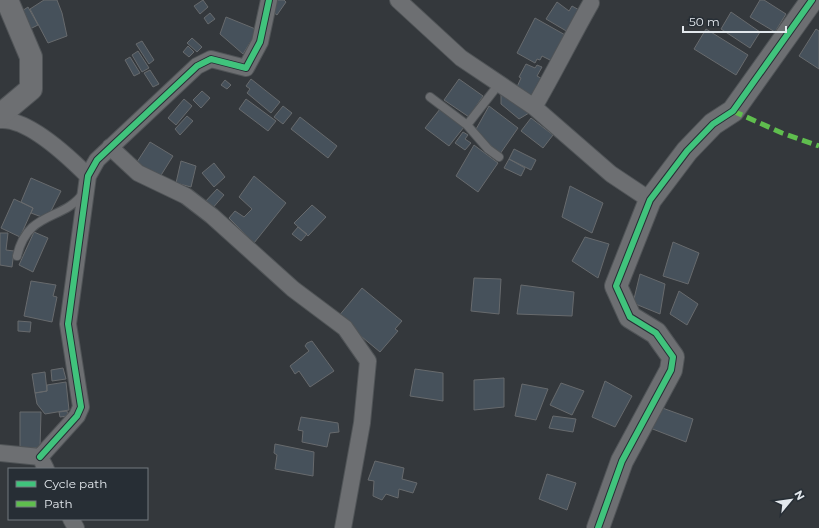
<svg xmlns="http://www.w3.org/2000/svg" width="819" height="528" viewBox="0 0 819 528" font-family="Montserrat,sans-serif">
	<style>
		.building { fill: #46515b; stroke: #676a6d }
		.lines { fill: none; stroke-linecap: round; stroke-linejoin: round }
		.lane-casing { stroke: #505457; stroke-width: 10 }
		.street-casing { stroke: #505457; stroke-width: 18 }
		.secondary-casing { stroke: #505457; stroke-width: 24 }
		.lane { stroke: #6d6f72; stroke-width: 8 }
		.street { stroke: #6d6f72; stroke-width: 16 }
		.secondary { stroke: #6d6f72; stroke-width: 22 }
		.quiet { stroke: #5fbe4e; stroke-width: 5; stroke-dasharray: 10 5; stroke-linecap: butt }
		.cycleway-casing { stroke: #272e35; stroke-width: 8 }
		.cycleway { stroke: #40c37c; stroke-width: 6 }
	</style>
	<rect width="100%" height="100%" fill="#34383c"/>
	<!-- building -->
	<path class="building" d="M44,0H57L62,13L67,36L48,43L30,9Z
		M203,0L208,7L200,14L194,6Z
		M273,0H284L286,2L277,15L270,10Z
		M760,0H764L786,14L775,32L750,17Z
		M557,2L569,11L572,6L581,11L568,32L546,19Z
		M28,7L38,25L28,30L19,13Z
		M731,12L760,32L750,48L721,29Z
		M210,13L215,19L208,24L204,18Z
		M226,17L258,30L243,54L220,34Z
		M535,18L567,36L554,62L542,56L540,60L537,59L535,63L517,53Z
		M706,29L748,55L736,75L694,49Z
		M816,29L819,31V69L799,56Z
		M192,38L202,47L197,52L187,43Z
		M142,41L154,60L149,64L136,44Z
		M188,46L194,52L189,57L183,52Z
		M138,51L149,68L142,72L132,55Z
		M130,57L140,73L134,76L125,60Z
		M526,64L535,68L537,65L542,67L537,76L546,81L536,100L516,89L521,78L519,77Z
		M150,70L159,84L153,87L144,73Z
		M251,79L280,102L271,113L247,93L250,89L246,86Z
		M459,79L483,96L469,117L444,100Z
		M225,80L231,85L227,89L221,85Z
		M202,91L210,98L201,108L193,100Z
		M501,93L529,113L519,119L501,104Z
		M184,99L192,106L176,125L168,118Z
		M246,99L276,121L268,131L239,109Z
		M283,106L292,113L283,124L274,117Z
		M489,106L518,128L500,154L475,131Z
		M440,109L464,127L449,146L425,128Z
		M187,116L193,121L180,135L175,129Z
		M300,117L337,146L328,158L291,129Z
		M531,118L553,135L543,148L521,131Z
		M463,132L468,135L465,139L471,143L465,150L455,143Z
		M150,142L173,156L158,180L135,165Z
		M474,145L498,163L478,192L456,176Z
		M514,149L536,160L531,170L509,159Z
		M509,159L525,168L521,176L504,168Z
		M181,161L196,166L191,187L176,183Z
		M214,163L225,177L214,187L202,173Z
		M254,176L286,203L254,243L229,218L235,211L244,217L252,209L239,197Z
		M31,178L61,191L47,219L31,213L33,208L21,202Z
		M570,186L603,203L592,233L562,217Z
		M217,189L224,195L211,210L204,203Z
		M14,199L33,208L20,237L1,228Z
		M312,205L326,217L308,236L294,223Z
		M298,227L307,234L301,241L292,234Z
		M34,232L48,238L33,272L19,265Z
		M0,233H8L6,250L14,251L12,267L0,265Z
		M585,237L609,244L598,278L572,261Z
		M673,242L699,253L688,284L663,276Z
		M640,274L665,284L660,314L633,303Z
		M474,278L501,279L499,314L471,311Z
		M31,281L56,285L53,296L57,297L52,322L24,316Z
		M521,285L574,292L572,316L517,314Z
		M362,288L402,321L395,329L398,331L380,352L338,317Z
		M679,291L698,304L687,325L670,314Z
		M18,321L31,322L30,332L18,331Z
		M312,341L334,371L310,387L299,371L295,374L290,366L309,351L305,346L307,343Z
		M63,368L66,379L52,381L51,370Z
		M415,369L443,373V401L410,396Z
		M45,372L47,391L35,393L32,374Z
		M504,378V407L474,410V380Z
		M605,381L632,396L615,427L592,417Z
		M66,382L69,410L45,414L37,404L35,393L47,391V385Z
		M561,383L584,391L572,415L550,405Z
		M522,384L548,389L536,420L515,416Z
		M654,405L693,419L686,442L645,426Z
		M67,411L68,416L60,417L59,412Z
		M20,412H41L40,448H20Z
		M553,416L576,419L573,432L549,428Z
		M301,417L338,423L339,432L330,433L327,447L302,442L303,431L298,430Z
		M275,444L314,452L313,476L275,469L277,455L274,453Z
		M375,461L404,468L402,479L417,483L413,493L399,489L398,498L386,494L382,500L373,496L374,481L368,480Z
		M547,474L576,483L567,510L539,499Z"/>
	<g class="lines">
		<defs>
			<path id="lane" d="M430,97L467,125L488,149L499,157
				M467,125L499,84
				M17,256C28,209 64,222 84,192"/>
			<path id="street" d="M398,0L461,58L534,107L611,174L650,200
				M534,107C554,73 571,38 591,3
				M0,120C28,118 69,157 88,176
				M110,147L138,173L186,196L212,216L293,289L345,328L368,361L362,423L343,528
				M0,453L40,457L46,469
				M40,457L77,416L81,407L68,324L88,176L97,160L197,66L211,59L246,68L260,42L269,0
				M71,519L76,528"/>
			<path id="secondary" d="M0,115L31,89V57L7,0
				M598,528L622,461L671,370L673,357L656,333L630,317L616,286L650,200L687,151L713,124L733,111L812,0"/>
		</defs>
		<!-- lane casing -->
		<use href="#lane" class="lane-casing"/>
		<!-- street casing -->
		<use href="#street" class="street-casing"/>
		<!-- secondary casing -->
		<use href="#secondary" class="secondary-casing"/>
		<!-- lane -->
		<use href="#lane" class="lane"/>
		<!-- street -->
		<use href="#street" class="street"/>
		<!-- secondary -->
		<use href="#secondary" class="secondary"/>
		<!-- quiet -->
		<path class="quiet" d="M733,111L782,133L819,146"/>
		<defs>
			<path id="cycleway" d="M40,457L77,416L81,407L68,324L88,176L97,160L197,66L211,59L246,68L260,42L269,0
				M598,528L622,461L671,370L673,357L656,333L630,317L616,286L650,200L687,151L713,124L733,111L812,0"/>
		</defs>
		<!-- cycleway casing -->
		<use href="#cycleway" class="cycleway-casing"/>
		<!-- cycleway -->
		<use href="#cycleway" class="cycleway"/>
	</g>
	<!-- legend -->
	<rect x="8" y="468" width="140" height="52" fill="#272e35" stroke="#72787f"/>
	<rect x="16" y="481" width="20" height="6" fill="#40c37c" stroke="#72787f"/>
	<text x="44" y="488" font-size="12" fill="#e3e8ed">Cycle path</text>
	<rect x="16" y="501" width="20" height="6" fill="#5fbe4e" stroke="#72787f"/>
	<text x="44" y="508" font-size="12" fill="#e3e8ed">Path</text>
	<!-- north arrow -->
	<g transform="translate(791 500) rotate(61)" stroke="#272e35" stroke-width="3" paint-order="stroke">
	<path d="M0-3L7 15L0 10L-7 15Z" fill="#e3e8ed"/>
	<text y="-6" font-size="11" font-weight="bold" text-anchor="middle" fill="#e3e8ed">N</text>
	</g>
	<!-- scale -->
	<path d="M683 26v6h103v-6" fill="none" stroke="#e3e8ed" stroke-width="2"/>
	<text x="689" y="26" font-size="12" fill="#e3e8ed" stroke="#272e35" stroke-width="3" paint-order="stroke">50 m</text>
</svg>
